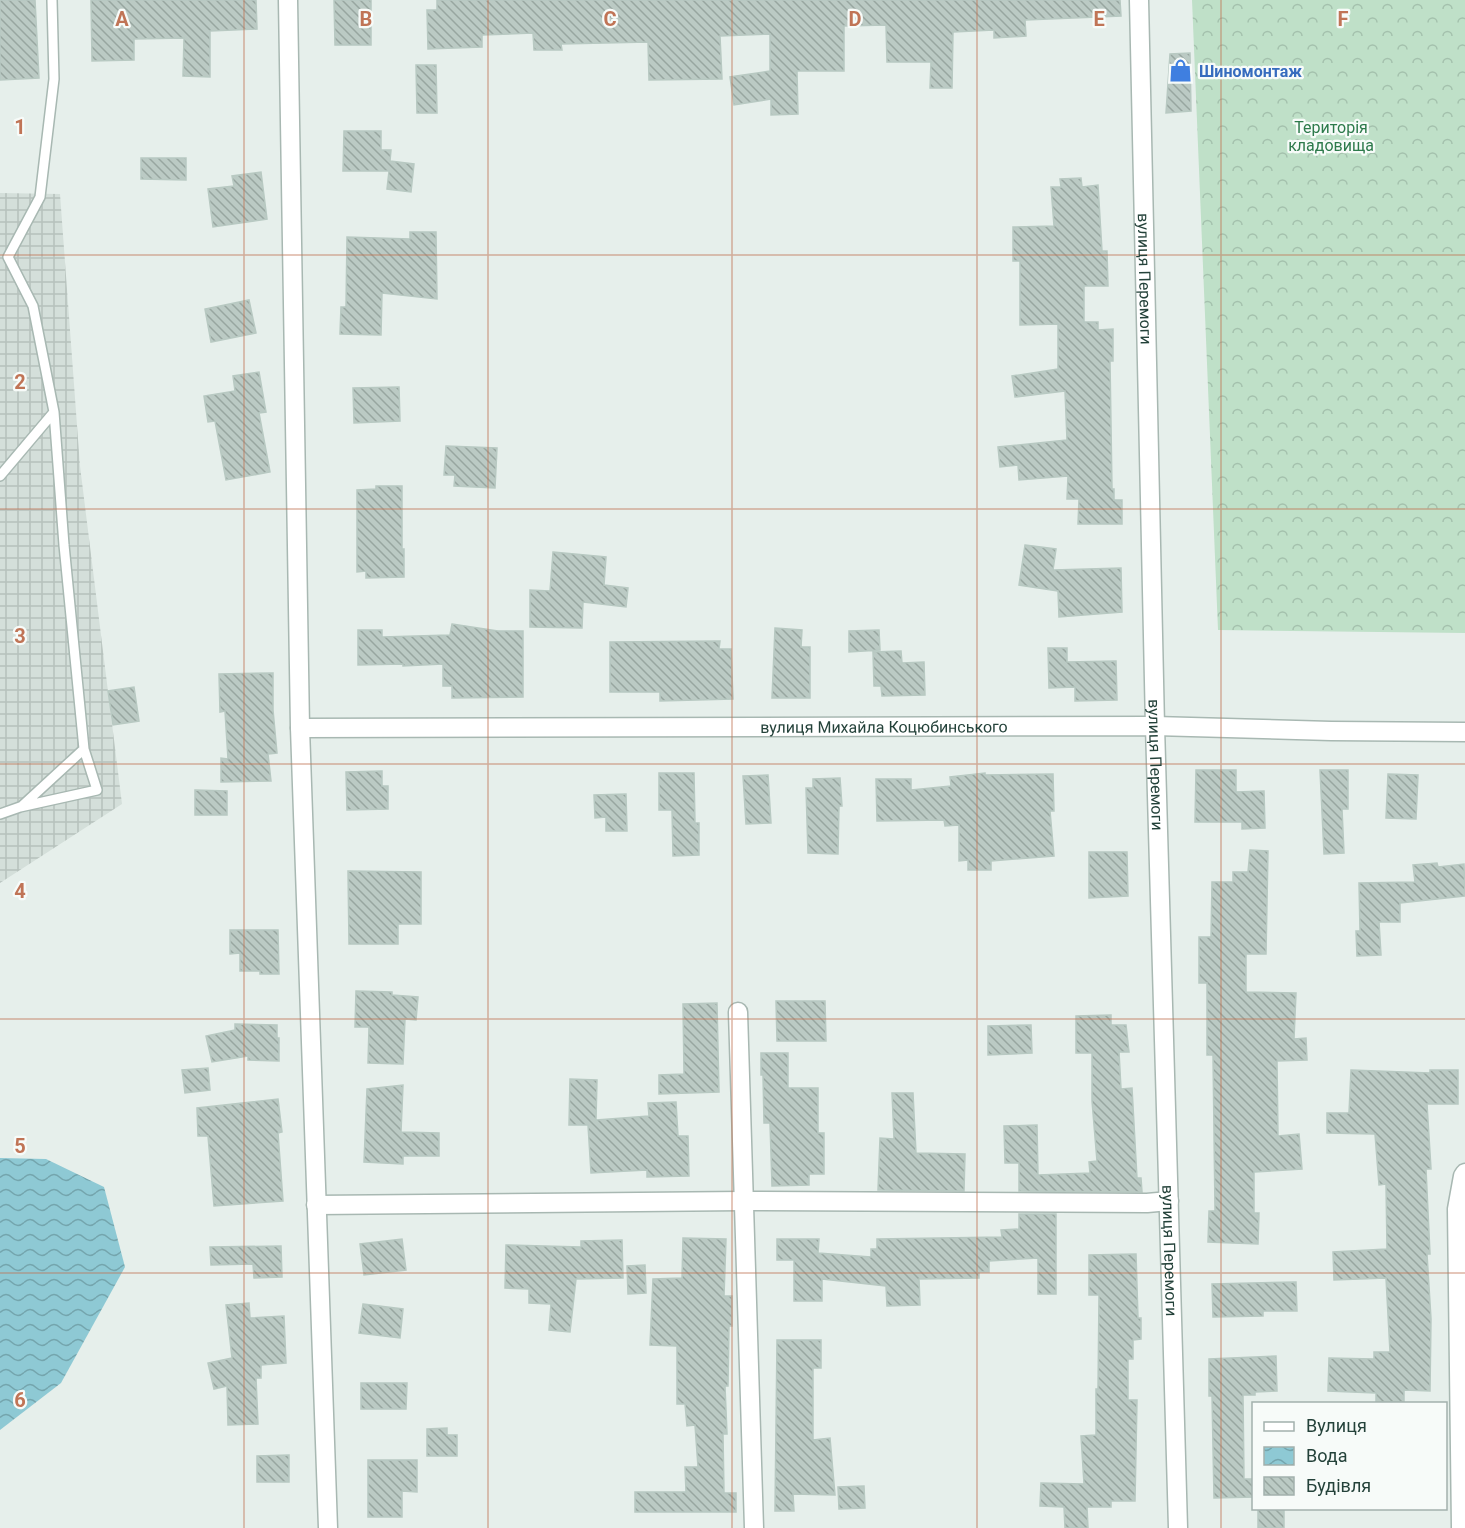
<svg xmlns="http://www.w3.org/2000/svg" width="1465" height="1528" viewBox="0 0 1465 1528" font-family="Roboto,sans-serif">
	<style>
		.industrial { fill: url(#industrial-grid) }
		.forest { fill: url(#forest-crowns) }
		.water { fill: url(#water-waves) }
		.building { fill: url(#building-back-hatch); stroke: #b8c9c2; stroke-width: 1.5 }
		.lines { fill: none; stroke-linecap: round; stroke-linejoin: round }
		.service-casing { stroke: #a8b8b2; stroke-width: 12 }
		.minor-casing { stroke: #a8b8b2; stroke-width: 21 }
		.tertiary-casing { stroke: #a8b8b2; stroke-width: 21 }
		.service { stroke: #fff; stroke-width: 9 }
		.minor { stroke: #fff; stroke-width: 18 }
		.tertiary { stroke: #fff; stroke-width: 18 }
		.grid { fill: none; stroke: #c07456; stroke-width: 1.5; stroke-opacity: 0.55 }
		.labels { text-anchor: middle; stroke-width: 4.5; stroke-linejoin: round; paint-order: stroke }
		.shop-label { font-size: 16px; font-weight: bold; fill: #366cbe; stroke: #f7fbf9; text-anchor: start }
		.park-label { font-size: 16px; fill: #2d7a4b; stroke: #f7fbf9 }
		.street-label { font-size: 16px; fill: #24423a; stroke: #f7fbf9 }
		.grid-label { font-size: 20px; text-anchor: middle; font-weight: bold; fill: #c07456; stroke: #f7fbf9; stroke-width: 4.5; stroke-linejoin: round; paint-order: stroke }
	</style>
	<defs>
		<pattern id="industrial-grid" width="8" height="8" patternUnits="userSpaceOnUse" patternTransform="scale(1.5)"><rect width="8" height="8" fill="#d4dfda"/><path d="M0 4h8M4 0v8" fill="none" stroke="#b6c1bc"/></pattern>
		<pattern id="forest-crowns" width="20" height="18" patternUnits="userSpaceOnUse" patternTransform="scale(1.5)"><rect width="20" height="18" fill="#bfe0c8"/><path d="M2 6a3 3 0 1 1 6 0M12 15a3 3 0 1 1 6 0" fill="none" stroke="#a4c1ad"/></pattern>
		<pattern id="water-waves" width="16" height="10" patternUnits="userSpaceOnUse" patternTransform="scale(1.5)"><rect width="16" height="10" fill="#8ec9d4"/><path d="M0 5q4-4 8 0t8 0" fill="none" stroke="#74a5ad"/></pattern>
		<pattern id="building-back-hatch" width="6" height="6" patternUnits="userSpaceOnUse" patternTransform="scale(1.5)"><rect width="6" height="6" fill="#bbcac4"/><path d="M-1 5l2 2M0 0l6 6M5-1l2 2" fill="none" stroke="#98a6a0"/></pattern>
	</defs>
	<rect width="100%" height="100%" fill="#e6efeb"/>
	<!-- industrial -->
	<path class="industrial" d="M0,193L60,194L80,466L122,804L0,883Z"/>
	<!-- forest -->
	<path class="forest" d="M1192,0H1465V633L1218,630Z"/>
	<!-- water -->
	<path class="water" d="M0,1158L46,1159L104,1187L125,1267L61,1383L0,1430Z"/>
	<!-- building -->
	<path class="building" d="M0,0H35L39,78L0,80Z
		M91,0H256L257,29L210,31V77L183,76L184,38L134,39V60L92,61Z
		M334,0H371V45H335Z
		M437,0H1120L1121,16L1025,20L1026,36L994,38V30L953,32L952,88H930L931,62H887L886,25L844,26V71H797L798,114L771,115V99L734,105L730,77L770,71V34L720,36L722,79L649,80L648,42L561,44L562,50H534L533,33L482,35V47L428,49L427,10H437Z
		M1190,53L1191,111L1166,113L1170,54Z
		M416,65H436L437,113H417Z
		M344,131H381V150H391L390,161L414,164L411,192L387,189L389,171H343Z
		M141,158H186V180L141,179Z
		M261,172L267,219L213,227L208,189L234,186L232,176Z
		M1081,178L1082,187L1098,185L1102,251H1107L1108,286H1084V322H1098V330L1113,329V361H1110L1112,489H1114V500H1122V524H1078L1079,499H1067L1068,476L1019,480L1018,465L1000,467L998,447L1067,440L1065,391L1015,397L1012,376L1058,369V324L1020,325V261H1013V227L1054,226L1051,187H1061L1060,179Z
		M410,232H436L437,299L382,293L381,335L340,334L341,307H346L347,237L410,239Z
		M249,300L256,333L211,342L205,309Z
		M259,372L266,412L259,413L270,472L226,480L215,421L208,422L204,396L235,391L233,376Z
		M399,387L400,421L354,423L353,388Z
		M446,446L497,448L495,488L454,486L455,475H444Z
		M376,486H402V549H404V577L366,578V571L357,572V490L376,489Z
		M1025,545L1056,549L1053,570L1121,568L1122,612L1059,617L1058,591L1019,585Z
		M553,552L606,557L604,585L628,588L626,607L583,602L582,628L530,627V590L550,591Z
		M452,624L498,631H523V697L452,698V686H443V664L403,666V664L358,665V630H382V637L450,635Z
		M775,628L802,630L801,647H810V698H772Z
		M879,630L880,650L849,652V631Z
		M720,641L719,649H731L733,699L660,701V692H610V642Z
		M1048,648H1067V662L1116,661L1117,700L1075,701V687L1049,688Z
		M901,651L902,663L924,662L925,695L882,696L881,686H874L873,652Z
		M273,673V710L277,753L268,754L271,781L221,782V758L228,759L225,711L220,712L219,674Z
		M134,687L139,721L113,725L108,691Z
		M1196,770H1236V792L1264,791L1265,828L1242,829V822H1195Z
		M1320,770H1348V809H1342L1344,853L1324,854Z
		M382,771V786H388V809L347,810L346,772Z
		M659,773H694L695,823H699V855L673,856L672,810H659Z
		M985,773V775L1053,774L1054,811H1050L1054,856L991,861V870H968V860L959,861V825L945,826L944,820L877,821L876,779H911V790L951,786L950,777Z
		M1388,774L1418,775L1416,819L1386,818Z
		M768,775L771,823L746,824L743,776Z
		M840,778L842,806H839L838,854L808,853L806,788H813V779Z
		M195,790L227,791V815H195Z
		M626,794L627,831H606V817L595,818L594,795Z
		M1250,850L1268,851L1266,954H1246V992L1296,993L1294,1039L1306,1038L1307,1060L1277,1061L1278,1136L1299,1134L1302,1169L1254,1172V1213H1259L1258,1244L1208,1242L1209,1211H1215L1213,1055H1207V983H1199V937H1211L1212,882H1233V872H1248Z
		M1089,852H1127L1128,896L1089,898Z
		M1437,863L1438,867L1464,864L1465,896L1400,903V922H1379L1381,955L1357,956L1356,931H1360L1359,883L1415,882L1413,865Z
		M348,871L421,872V924H398V944H349Z
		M230,930H278L279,974H260V971H240V953L230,954Z
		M356,991L392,992V995L418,997L416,1020L405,1019L403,1064L368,1063L369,1027H355Z
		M776,1001H825L826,1041H777Z
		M717,1003L719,1092L659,1094V1075L684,1074L683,1004Z
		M1111,1015V1025H1126L1129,1052H1119L1121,1089L1132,1088L1137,1178H1141L1142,1192L1019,1191V1163H1005L1004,1126L1037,1125L1038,1175L1090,1173L1089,1162L1097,1161L1092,1101V1053H1076V1016Z
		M235,1024L277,1025V1038H279V1061L248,1060V1056L212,1062L206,1036L235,1030Z
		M1031,1025L1032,1053L988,1055V1026Z
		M761,1053H788V1088H818V1133H824V1174H809V1185L772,1186L770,1123H764L763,1075H761Z
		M208,1068L210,1090L185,1093L182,1070Z
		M1351,1070L1430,1073V1070H1458V1104H1427L1431,1169H1426L1430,1254H1427L1431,1319L1430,1391L1404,1390V1402H1376V1393L1328,1391L1329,1358L1374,1359V1352H1390L1386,1278L1334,1280L1333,1252L1387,1249L1386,1184L1379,1185L1375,1134L1327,1133V1113H1349Z
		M570,1079L597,1080L596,1120L649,1116L648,1103L676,1102L678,1136H688L689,1176L647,1177V1170L591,1173L588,1125H569Z
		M403,1085L401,1132L439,1133V1156H403V1164L364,1162L367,1089Z
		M892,1093H913L916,1153L965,1154L964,1191L878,1190L880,1138L894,1139Z
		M278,1099L282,1132L278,1133L283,1201L214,1206L208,1136H198L197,1108Z
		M1019,1214H1056V1294H1038V1258L989,1261V1272H979V1278L919,1279L920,1305L887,1306L886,1286L822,1279V1301H794V1260H777V1239H819L818,1253L871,1257V1249H877V1239L1002,1237L1001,1230L1019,1229Z
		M683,1238L726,1239L724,1296H732V1326H729L728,1386H725L727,1434H723L724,1493H736V1512H635V1492H686L685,1467H698L695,1425L687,1426L685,1404H677V1346L650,1345L653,1279L682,1278Z
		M402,1239L406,1270L364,1275L360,1244Z
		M622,1240L623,1278L576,1279L570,1332L549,1330L551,1304L529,1303V1289L505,1288L506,1245L581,1247V1241Z
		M281,1246L282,1277L254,1278L253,1264L211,1265L210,1247Z
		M1136,1254L1138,1318H1141V1339L1133,1340V1359H1128V1400H1137L1135,1501H1111V1507H1087L1088,1528H1065L1064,1507L1040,1506L1041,1483L1084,1484L1081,1436L1096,1435V1389H1098L1099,1295H1089V1255Z
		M645,1265L646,1293L628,1294L627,1266Z
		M1296,1282L1297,1311H1263V1316L1213,1317L1212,1284Z
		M249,1303L250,1318L284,1316L286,1363L261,1365V1378H256L258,1424L228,1425L227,1386L214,1389L208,1363L232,1358L226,1305Z
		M363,1304L403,1309L400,1338L359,1333Z
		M777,1340H821V1368H813V1440L830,1438L835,1495L793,1494L794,1511H775Z
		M1276,1356L1277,1391L1255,1392V1395H1243L1244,1479H1254V1497L1214,1498L1212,1396H1209V1359Z
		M361,1383H407L406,1409H361Z
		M447,1428V1435H457V1456H427V1429Z
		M289,1455V1482H257V1456Z
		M368,1460H417V1492L402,1491V1517H368Z
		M864,1486L865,1508L839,1509L838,1487Z
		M1258,1509H1284V1528H1258Z"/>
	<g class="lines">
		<defs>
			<path id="service" d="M0,476L54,412
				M22,806L84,749
				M0,814L20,807L97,790L84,749L64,545L54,412L33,306L8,257L40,197L54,79L52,0"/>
			<g id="minor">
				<path d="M288,0L300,728L328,1528"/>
				<path id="s1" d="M300,728L1155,726L1331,731L1465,732"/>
				<path d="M738,1012L754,1528"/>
				<path d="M316,1205L743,1201L1147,1203L1169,1201"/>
				<path d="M1461,1528L1457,1209L1463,1176L1465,1173"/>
			</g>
			<g id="tertiary">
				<path id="s2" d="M1139,0L1155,726L1178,1528"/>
			</g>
		</defs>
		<!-- service casing -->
		<use href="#service" class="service-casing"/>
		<!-- minor casing -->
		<use href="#minor" class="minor-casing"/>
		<!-- tertiary casing -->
		<use href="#tertiary" class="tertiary-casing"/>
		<!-- service -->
		<use href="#service" class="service"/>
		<!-- minor -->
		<use href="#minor" class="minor"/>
		<!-- tertiary -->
		<use href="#tertiary" class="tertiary"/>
	</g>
	<!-- grid -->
	<path class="grid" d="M244,0V1528M488,0V1528M732,0V1528M977,0V1528M1221,0V1528M0,255H1465M0,509H1465M0,764H1465M0,1019H1465M0,1273H1465"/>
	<!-- icons -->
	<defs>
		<symbol id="shop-bare" viewBox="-9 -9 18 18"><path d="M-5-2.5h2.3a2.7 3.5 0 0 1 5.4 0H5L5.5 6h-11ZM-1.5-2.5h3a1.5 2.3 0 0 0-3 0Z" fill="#3f7fe0" stroke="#f7fbf9" stroke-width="2.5" paint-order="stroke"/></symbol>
	</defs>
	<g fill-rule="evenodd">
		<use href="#shop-bare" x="1164" y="54" width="33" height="33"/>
	</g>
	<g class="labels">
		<!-- shop labels -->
		<g class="shop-label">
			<text x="1199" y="77">Шиномонтаж</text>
		</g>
		<!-- park labels -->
		<g class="park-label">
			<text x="1331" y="133">Територія<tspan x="1331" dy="18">кладовища</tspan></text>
		</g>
		<!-- street labels -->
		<g class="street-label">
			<text dy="6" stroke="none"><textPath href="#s2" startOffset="279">вулиця Перемоги</textPath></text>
			<text dy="6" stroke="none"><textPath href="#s1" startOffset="584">вулиця Михайла Коцюбинського</textPath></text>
			<text dy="6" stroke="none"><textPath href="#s2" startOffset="765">вулиця Перемоги</textPath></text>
			<text dy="6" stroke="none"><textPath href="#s2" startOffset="1251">вулиця Перемоги</textPath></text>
		</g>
	</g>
	<g class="grid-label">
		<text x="122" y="26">A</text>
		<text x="366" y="26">B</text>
		<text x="610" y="26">C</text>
		<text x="855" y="26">D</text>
		<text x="1099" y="26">E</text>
		<text x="1343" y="26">F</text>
		<text x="20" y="134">1</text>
		<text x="20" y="389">2</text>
		<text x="20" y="643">3</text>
		<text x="20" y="898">4</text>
		<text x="20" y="1153">5</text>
		<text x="20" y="1407">6</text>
	</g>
	<!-- legend -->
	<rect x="1252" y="1402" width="195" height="108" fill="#f7fbf9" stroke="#a3b1ad" stroke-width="1.5"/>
	<rect x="1264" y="1422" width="30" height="9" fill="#ffffff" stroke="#a3b1ad" stroke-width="1.5"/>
	<text x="1306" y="1432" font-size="18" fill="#24423a">Вулиця</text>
	<rect x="1264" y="1447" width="30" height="18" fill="url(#water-waves)" stroke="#a3b1ad" stroke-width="1.5"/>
	<text x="1306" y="1462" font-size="18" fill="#24423a">Вода</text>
	<rect x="1264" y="1477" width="30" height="18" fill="url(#building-back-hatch)" stroke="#a3b1ad" stroke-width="1.5"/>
	<text x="1306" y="1492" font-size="18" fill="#24423a">Будівля</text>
</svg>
